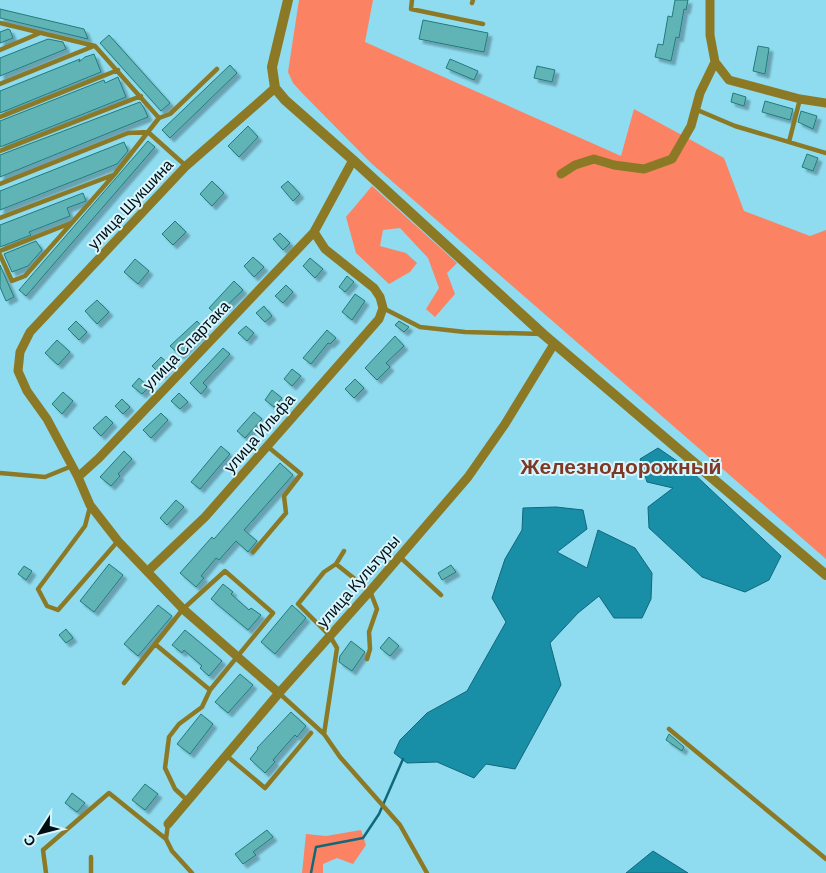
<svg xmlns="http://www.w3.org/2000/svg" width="826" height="873" viewBox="0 0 826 873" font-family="Barlow,sans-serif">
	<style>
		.green { fill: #fb8363 }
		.water { fill: #188ea7; stroke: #11687b }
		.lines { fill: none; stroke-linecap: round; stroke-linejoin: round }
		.stream { stroke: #11687b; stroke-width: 2.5 }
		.building { fill: #61b4b5; stroke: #207b7c; filter: url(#shadow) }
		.service { stroke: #8c7926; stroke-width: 4.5 }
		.minor { stroke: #8c7926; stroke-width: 9 }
		.tertiary { stroke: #8c7926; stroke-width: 10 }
		.labels { text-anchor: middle; stroke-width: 4; stroke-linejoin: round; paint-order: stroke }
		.street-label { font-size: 16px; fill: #000f14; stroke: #d8f5fd }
		.district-label { font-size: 21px; font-weight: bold; fill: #7d3826; stroke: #d8f5fd }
	</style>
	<defs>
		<filter id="shadow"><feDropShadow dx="4" dy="4" stdDeviation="1" flood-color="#0004"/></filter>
	</defs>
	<rect width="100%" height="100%" fill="#8fdcf0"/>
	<!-- green -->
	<path class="green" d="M299,0H373L365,42L621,156L634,109L724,158L744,211L810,236L826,230V559L371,163L303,94L293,83L288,72Z
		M372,186L457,263L447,273L455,294L435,317L426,309L439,288L428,258L400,228L383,230L380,246L406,253L417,263L410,272L389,284L356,253L346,217Z
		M361,830L366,845L353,864L337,858L323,864V873H302L306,834L326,836Z"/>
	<!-- water -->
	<path class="water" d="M658,448L690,470L781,556L769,580L745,592L702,577L649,528L648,507L673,488L647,482L640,459Z
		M556,507L583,510L587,529L557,552L587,568L598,530L635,548L652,573L651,599L642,618H614L599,596L578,613L550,643L561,685L515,769L486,764L474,778L437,762L407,763L394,753L400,740L427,713L467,691L506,622L492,598L505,559L522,530L523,508Z
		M653,851L688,873H626Z"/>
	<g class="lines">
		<!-- stream -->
		<path class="stream" d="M311,873L316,847L363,838L379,814L403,759"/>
	</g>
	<!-- building -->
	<path class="building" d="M675,0H688L686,10L684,9L679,38L676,37L671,61L655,57L658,44L663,45L668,16L672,17Z
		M0,9L84,29L88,39L0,18Z
		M423,20L488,33L484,52L419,39Z
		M8,29L10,30L13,38L0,43V32Z
		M109,35L170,103L161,111L100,43Z
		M48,39L63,42L66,49L0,76V58Z
		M758,46L769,48L765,74L753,71Z
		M94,54L101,72L0,113V91L80,59L79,62L85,57Z
		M450,59L478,71L474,80L446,68Z
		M230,65L237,73L170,138L162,130Z
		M537,66L555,70L552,82L534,78Z
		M118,77L126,97L0,147V121L104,80L105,83Z
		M733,93L746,97L744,106L731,102Z
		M765,101L793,109L790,120L762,112Z
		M140,102L144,108L148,117L0,177V155Z
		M801,111L817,116L813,129L798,122Z
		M248,126L258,137L239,157L228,146Z
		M148,141L155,147L26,296L19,290Z
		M124,142L128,151L117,164L0,210V191Z
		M807,154L818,158L813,171L802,167Z
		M212,181L224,193L212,206L200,194Z
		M288,181L300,194L293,201L281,187Z
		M83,193L86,201L67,208L70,216L29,232L31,235L0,247V225Z
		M175,221L186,232L173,245L162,234Z
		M280,233L290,243L283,250L273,239Z
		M36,241L42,250L28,266L12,272L4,254Z
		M253,257L264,267L254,277L244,266Z
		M310,258L323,269L315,278L303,266Z
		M135,259L149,271L138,284L124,272Z
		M0,265L14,297L6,301L0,287Z
		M347,276L354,282L345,292L339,287Z
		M234,281L243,290L217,315L209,308Z
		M286,285L293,292L283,303L275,296Z
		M355,294L365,301L352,320L342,312Z
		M97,300L109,312L97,324L85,311Z
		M264,306L272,316L265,322L256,313Z
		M76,321L87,332L79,340L68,329Z
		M197,321L205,330L180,355L170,346Z
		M399,321L409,327L404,332L395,325Z
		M246,326L254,333L247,341L238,333Z
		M327,330L336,338L330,344L328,343L311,364L303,358Z
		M395,336L404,346L386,363L390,367L377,380L365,368Z
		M57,340L70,352L58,365L45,353Z
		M223,348L230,354L203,383L207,387L201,394L190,383Z
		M161,357L170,365L161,375L152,366Z
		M292,369L301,376L292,386L284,379Z
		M139,378L149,387L142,394L132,386Z
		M355,379L364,388L354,398L345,389Z
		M272,390L282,398L274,407L265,400Z
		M63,392L73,401L62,414L52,404Z
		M179,393L188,402L180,409L171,401Z
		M122,399L130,407L123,414L115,406Z
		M254,412L262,419L245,438L237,431Z
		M161,413L168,420L151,438L143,430Z
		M106,416L113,423L101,436L93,428Z
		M221,446L230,454L200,489L191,482Z
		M124,451L132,459L118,474L120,476L111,486L100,477Z
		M280,463L293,475L244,530L257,541L248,552L236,541L219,560L216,558L201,576L204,578L196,587L180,573L212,537L214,539Z
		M176,500L184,507L167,525L160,518Z
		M109,564L123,575L94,612L80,601Z
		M451,565L456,572L442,580L438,573Z
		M24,566L32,571L26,580L18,574Z
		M223,584L233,592L231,594L249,610L251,608L261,615L248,630L211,599Z
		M158,605L172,616L138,656L124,644Z
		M292,605L306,618L275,654L261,642Z
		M66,629L73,638L66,643L59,635Z
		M185,630L222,661L209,676L200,668L202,666L184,650L182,653L172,645Z
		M389,637L399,646L390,656L380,648Z
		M351,641L365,652L352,671L339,662L340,656Z
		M240,674L253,685L228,713L215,702Z
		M291,712L306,726L297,737L295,735L273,760L275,762L265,773L250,759L258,749L257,748Z
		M201,714L213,724L190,754L177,744Z
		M669,734L684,747L682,751L666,740Z
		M145,784L158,794L145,810L132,800Z
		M72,793L85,803L77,812L65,803Z
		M267,830L273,837L253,852L256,855L243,864L235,854Z"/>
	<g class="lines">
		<!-- service -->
		<path class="service" d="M412,0L411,9L483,24
			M472,3L473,0
			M0,23L95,46L159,118L114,175L25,276L12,281L0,255
			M0,50L40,33
			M0,84L94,46
			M695,109L735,126L826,153
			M0,117L118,70
			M159,118L170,114L217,69
			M789,142L800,99
			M0,151L141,96
			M0,184L128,133L148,132L186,166
			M0,218L113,175
			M0,251L71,223
			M383,308L420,327L465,332L542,334
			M0,473L45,477L72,466
			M90,507L85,526L38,589L47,606L58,610L118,541
			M253,552L286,513L284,496L301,474L267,446
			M400,557L441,595
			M336,564L370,591L377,609L369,632L370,649L367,659
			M155,644L210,690
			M124,683L183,609L225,571L273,613L210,690L202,707L179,724L169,737L165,768L175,789L188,801
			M279,693L324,734L340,757L400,825L427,873
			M669,729L826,859
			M324,734L337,648L330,636L298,604L324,572L336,564L344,551
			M227,756L265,788L311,733
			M168,824L166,839L172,851L192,873
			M46,873L43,850L109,793L166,839
			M91,873V857"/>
		<!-- minor -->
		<path class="minor" d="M710,0V35L715,62L729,80L800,99L826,103
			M275,88L186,166L30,332L20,352L18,371L27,391L47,419L78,477L90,505L118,541L183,609L279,693
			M561,174L575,165L594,159L614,165L644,169L672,159L691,126L700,93L715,62
			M78,477L99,458L314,232
			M148,571L205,517L379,319L383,308L380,297L374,288L325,249L314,232L353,160
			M168,824L279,693L370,591L468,477L505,424L554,344"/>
		<!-- tertiary -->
		<path class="tertiary" d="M288,0L272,67L275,88L285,100L353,160L543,334L826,575"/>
	</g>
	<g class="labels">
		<!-- street labels -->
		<g class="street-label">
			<text transform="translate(130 204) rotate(-47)" y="6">улица Шукшина</text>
			<text transform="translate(186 345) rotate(-46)" y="6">улица Спартака</text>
			<text transform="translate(259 433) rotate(-49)" y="6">улица Ильфа</text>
			<text transform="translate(358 581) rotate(-49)" y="6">улица Культуры</text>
		</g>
		<!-- district labels -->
		<g class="district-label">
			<text x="621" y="474">Железнодорожный</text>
		</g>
	</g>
	<!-- north arrow -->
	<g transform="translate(40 833) rotate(234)" stroke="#d8f5fd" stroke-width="4" paint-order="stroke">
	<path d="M0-4L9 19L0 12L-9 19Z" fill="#000f14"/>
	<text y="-8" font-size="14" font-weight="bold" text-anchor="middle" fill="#000f14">С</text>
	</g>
</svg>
